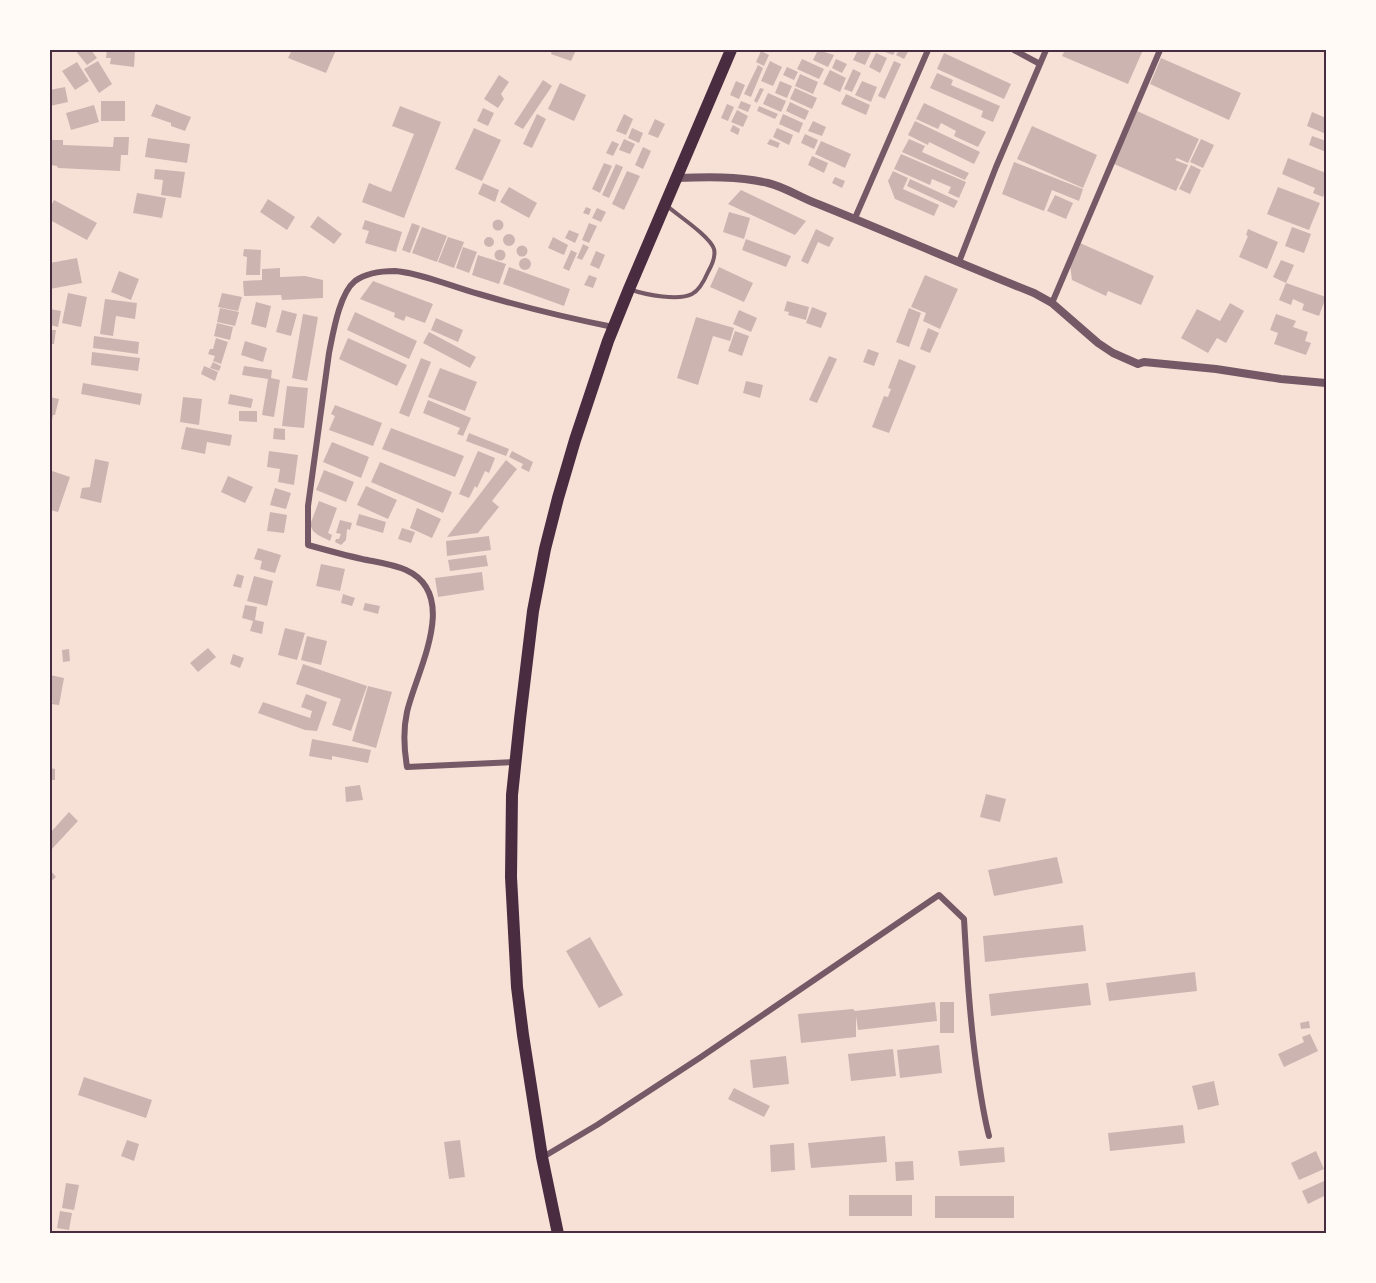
<svg xmlns="http://www.w3.org/2000/svg" width="1376" height="1283" viewBox="0 0 1376 1283" font-family="Signika,sans-serif">
	<style>
		.building { fill: #ccb4b1 }
		.lines { fill: none; stroke-linecap: round; stroke-linejoin: round }
		.service { stroke: #755966; stroke-width: 4 }
		.minor { stroke: #755966; stroke-width: 6 }
		.tertiary { stroke: #755966; stroke-width: 8 }
		.trunk { stroke: #4a2c40; stroke-width: 12 }
		.neatline { fill: none; stroke: #4a2c40; stroke-width: 2 }
	</style>
	<rect width="100%" height="100%" fill="#f7e1d7"/>
	<!-- building -->
	<path class="building" d="M75,50H91L97,58L87,65Z
		M107,50H135L134,67L110,64L111,58H106Z
		M292,50H336L326,73L288,58Z
		M552,50H576L571,61L551,54Z
		M818,50L834,55L828,67L813,60Z
		M858,50H872L865,65L853,60Z
		M880,50H896L893,55Z
		M899,50H909L904,59L896,55Z
		M1065,50H1143L1128,84L1062,56Z
		M761,51L769,55L764,66L756,62Z
		M876,53L887,58L880,73L869,67Z
		M944,53L1011,84L1004,99L937,69Z
		M1161,58L1241,93L1229,120L1150,84Z
		M802,59L824,69L819,79L797,69Z
		M836,59L847,64L842,73L832,68Z
		M98,61L112,84L99,93L84,69Z
		M770,61L782,67L773,86L761,81Z
		M894,61L901,64L885,99L878,96Z
		M77,62L89,81L75,90L62,71Z
		M758,65L763,68L751,97L744,94Z
		M787,67L798,72L794,80L783,75Z
		M853,69L861,73L852,92L844,89Z
		M830,70L846,78L840,92L823,84Z
		M937,73L953,80L951,85L1000,106L993,122L981,117L983,111L930,88Z
		M800,74L818,82L813,94L795,86Z
		M499,75L509,82L501,94L504,99L498,108L484,99Z
		M543,80L552,86L523,129L514,124Z
		M736,81L745,85L739,99L730,95Z
		M780,81L792,86L787,98L775,93Z
		M862,81L877,87L871,102L855,95Z
		M560,83L586,95L574,121L548,109Z
		M65,87L68,102L50,106V90Z
		M760,88L764,89L757,103L754,101Z
		M795,88L817,98L812,109L790,99Z
		M768,93L786,101L781,112L763,104Z
		M846,94L870,105L866,115L841,104Z
		M101,101H125V121H101Z
		M741,101L751,105L748,112L738,108Z
		M790,102L809,111L805,120L786,111Z
		M924,103L986,132L978,147L954,136L956,131L941,123L938,129L916,119Z
		M156,104L191,117L185,131L171,126V123L151,116Z
		M727,104L734,107L728,121L721,118Z
		M94,105L99,122L71,130L66,113Z
		M400,106L441,122L404,218L362,202L369,183L391,192L414,134L392,126Z
		M759,106L778,114L775,119L757,111Z
		M483,108L494,113L488,126L477,121Z
		M737,110L748,116L743,127L731,122Z
		M1137,111L1199,139L1188,163L1177,158L1175,160L1188,165L1176,191L1114,164Z
		M1312,112L1326,118V134L1307,126Z
		M537,114L546,119L532,148L523,144Z
		M624,114L633,119L626,135L616,131Z
		M783,114L803,123L799,133L779,124Z
		M655,119L665,124L658,138L648,134Z
		M813,121L826,127L822,136L808,131Z
		M915,121L980,152L974,164L929,142L928,145L908,135Z
		M733,125L740,129L738,135L730,131Z
		M1032,126L1097,155L1083,188L1017,159Z
		M474,128L501,140L482,181L455,169Z
		M632,128L643,133L639,143L628,138Z
		M777,128L793,135L789,145L773,137Z
		M805,134L818,140L814,149L801,143Z
		M1312,136L1326,141V152L1309,145Z
		M114,137H129L128,155H121L120,171L58,168L57,166L50,165V140H63V145L113,147Z
		M148,138L190,144L187,163L145,157Z
		M624,139L635,144L630,154L619,150Z
		M770,139L780,143L778,148L767,144Z
		M909,139L925,146L922,152L969,173L965,180L902,152Z
		M1201,139L1214,145L1203,168L1190,162Z
		M612,141L619,144L613,156L606,153Z
		M821,141L851,154L845,168L815,154Z
		M643,147L651,151L643,169L635,165Z
		M901,154L966,182L959,198L948,193L951,187L932,179L930,185L894,169Z
		M812,156L828,163L824,173L808,165Z
		M1288,158L1326,173V188L1323,197L1313,193L1315,188L1282,174Z
		M1014,162L1083,189L1079,201L1052,190L1044,211L1002,194Z
		M604,163L612,166L600,193L592,189Z
		M616,164L623,167L609,198L602,195Z
		M1191,165L1201,170L1190,194L1179,189Z
		M155,169L185,172L181,198L161,195L163,180L154,179Z
		M627,171L640,176L624,210L612,204Z
		M893,171L908,178L903,189L939,205L934,216L895,199L888,181Z
		M835,177L845,181L842,188L832,183Z
		M910,179L958,201L954,208L907,186Z
		M483,183L499,190L495,202L478,194Z
		M509,187L537,203L529,218L500,202Z
		M1278,187L1320,203L1309,230L1267,214Z
		M741,190L806,221L795,235L728,204Z
		M137,193L166,198L162,218L133,213Z
		M1055,195L1073,203L1066,219L1047,211Z
		M268,199L295,217L287,230L260,212Z
		M54,200L97,223L87,240L50,220V208Z
		M586,207L591,209L589,215L583,213Z
		M597,208L606,212L601,222L592,218Z
		M729,212L750,218L744,239L723,232Z
		M318,216L342,234L334,244L310,227Z
		M492.5 225a5.5 5.5 0 1 1 11 0a5.5 5.5 0 1 1-11 0Z
		M365,220L402,232L396,252L365,243L369,231L362,229Z
		M412,223L420,226L410,253L402,250Z
		M589,223L597,226L589,243L582,240Z
		M422,227L447,236L437,262L412,253Z
		M1292,227L1311,234L1304,253L1285,246Z
		M816,229L834,238L829,247L818,242L808,264L801,261Z
		M1248,229L1278,242L1267,269L1239,257L1248,236L1246,235Z
		M569,230L579,234L575,243L565,238Z
		M503 240a6 6 0 1 1 12 0a6 6 0 1 1-12 0Z
		M484 242a5 5 0 1 1 10 0a5 5 0 1 1-10 0Z
		M448,237L464,242L454,268L438,262Z
		M553,237L568,245L564,255L548,248Z
		M746,239L791,256L786,267L742,250Z
		M1080,243L1154,276L1141,305L1108,291L1106,296L1072,280L1070,265Z
		M583,244L589,247L582,260L577,258Z
		M516.5 251a5.5 5.5 0 1 1 11 0a5.5 5.5 0 1 1-11 0Z
		M463,247L477,252L469,273L456,268Z
		M244,249L261,250L260,275H246L247,257L243,256Z
		M494.5 255a5.5 5.5 0 1 1 11 0a5.5 5.5 0 1 1-11 0Z
		M571,250L577,253L569,271L563,268Z
		M596,251L605,255L599,269L590,265Z
		M478,255L506,264L499,284L472,275Z
		M519 264a6 6 0 1 1 12 0a6 6 0 1 1-12 0Z
		M77,258L82,283L50,289V263Z
		M1281,260L1294,265L1286,283L1273,277Z
		M509,267L570,289L564,306L503,284Z
		M719,267L753,283L744,302L710,287Z
		M280,268V277L305,276L323,280V298L282,300L281,295L244,296L243,281L262,280V269Z
		M119,271L139,279L131,300L111,292Z
		M589,275L597,278L593,288L584,285Z
		M925,275L958,289L940,329L923,321L926,313L911,307Z
		M373,281L433,304L425,323L406,316L404,321L394,317L395,313L360,299Z
		M1286,283L1326,297L1319,316L1302,310L1304,304L1293,299L1291,305L1279,300Z
		M68,293L87,297L81,327L62,323Z
		M222,293L242,297L238,311L218,307Z
		M105,299L137,303L135,319L116,316L113,336L100,334Z
		M787,301L809,307L806,320L788,315L789,312L784,311Z
		M256,302L271,306L266,328L251,324Z
		M1230,303L1244,311L1226,343L1217,338L1208,353L1181,338L1197,309L1220,321Z
		M812,307L827,313L821,328L806,323Z
		M220,308L239,312L235,326L217,322Z
		M909,308L921,313L909,347L896,342Z
		M50,309L61,311L58,327L50,325Z
		M282,310L297,314L291,336L276,332Z
		M739,310L757,318L751,332L733,324Z
		M355,312L417,341L409,359L347,330Z
		M303,314L318,317L307,381L292,378Z
		M1276,314L1296,321L1293,327L1308,332L1305,341L1311,343L1306,355L1274,344L1278,333L1270,330Z
		M696,317L734,328L730,341L713,336L698,385L677,378Z
		M436,318L463,330L458,342L431,330Z
		M217,323L233,327L230,340L214,336Z
		M928,328L939,333L930,353L920,349Z
		M50,330H56L54,344H50Z
		M735,331L749,336L742,356L728,351Z
		M429,332L476,357L470,368L423,343Z
		M94,336L139,342L138,354L93,348Z
		M216,338L228,342L221,364L213,361L215,356L208,354L210,349H213Z
		M348,338L407,365L397,386L339,359Z
		M245,341L267,348L263,362L241,355Z
		M868,349L879,353L874,366L863,362Z
		M92,352L140,358L138,371L91,365Z
		M829,356L837,359L817,403L809,400Z
		M421,358L431,362L409,417L399,413Z
		M899,359L916,366L889,433L872,427L884,396L888,397L891,389L888,388Z
		M213,362L221,366L219,371L210,368Z
		M204,366L218,372L215,381L201,374Z
		M244,366L272,370L271,378L280,380L274,417L262,415L268,379L242,375Z
		M440,368L477,382L465,411L428,397Z
		M746,381L763,385L760,398L743,393Z
		M83,383L142,394L140,405L81,394Z
		M287,386L308,388L304,428L282,426Z
		M230,394L253,399L251,408L228,404Z
		M50,397L59,399L55,415H53L52,420L50,419Z
		M183,397L202,399L199,425L180,422Z
		M428,400L471,418L463,436L457,434L460,428L423,413Z
		M335,405L382,423L373,446L329,430L335,416L331,414Z
		M239,411H257V422L239,421Z
		M186,427L232,435L230,446L207,442L205,454L181,449Z
		M274,428L285,429V440L273,439Z
		M391,428L464,456L455,477L382,449Z
		M469,433L509,449L506,456L466,441Z
		M332,442L369,457L361,478L323,462Z
		M269,451L298,455L294,485L278,482L280,469L267,467Z
		M478,451L495,458L489,473L485,471L477,488L475,486L469,498L459,494Z
		M512,451L533,462L529,472L521,468L523,464L509,457Z
		M95,459L109,462L101,503L80,498L82,488L90,487Z
		M506,460L517,469L492,501L499,507L478,533L447,537Z
		M380,462L452,492L443,513L371,482Z
		M324,470L354,482L346,502L316,490Z
		M52,471L70,477L58,512L50,510V481Z
		M228,476L253,487L245,503L221,492Z
		M366,486L397,500L388,519L357,505Z
		M275,488L291,493L286,509L270,505Z
		M319,501L337,508L328,533L332,535L330,541L318,535L313,531L310,525Z
		M417,508L441,519L432,538L410,528Z
		M270,512L287,515L284,533L267,531Z
		M359,514L386,522L383,533L356,525Z
		M340,520L352,523L350,530L347,529L346,540L341,545L335,542L336,539H339L341,534L336,533Z
		M402,528L415,532L411,543L398,539Z
		M489,536L491,550L447,556L446,541Z
		M258,548L281,555L275,573L260,569L262,561L254,559Z
		M486,555L488,566L450,571L448,560Z
		M321,564L345,569L340,591L316,586Z
		M482,572L484,590L438,597L435,578Z
		M237,574L244,576L241,588L233,586Z
		M254,576L273,581L267,606L247,601Z
		M343,594L355,598L352,606L341,603Z
		M365,603L380,606L378,614L363,610Z
		M245,605L257,607L255,620L264,622L262,634L250,631L253,621L242,618Z
		M285,628L305,633L297,660L278,655Z
		M307,636L327,641L321,665L301,660Z
		M208,648L216,657L198,672L190,663Z
		M69,649L70,661L63,662L62,650Z
		M233,654L244,658L240,668L230,664Z
		M303,664L367,686L351,731L332,725L341,699L296,684Z
		M50,675L64,678L59,705L51,704L53,701L50,700Z
		M368,686L392,692L376,748L352,741Z
		M306,694L327,702L317,731L305,730L258,713L263,702L310,718L312,711L301,707Z
		M312,739L371,750L368,763L332,756V760L309,756Z
		M50,768L55,769V780H50Z
		M360,785L363,800L346,802L345,787Z
		M986,794L1006,799L1000,822L980,817Z
		M69,812L78,821L50,851V833Z
		M1057,857L1063,883L994,896L988,870Z
		M50,870L56,877L50,882Z
		M1083,925L1086,951L985,962L983,936Z
		M590,937L623,995L599,1008L566,951Z
		M1195,972L1197,991L1109,1001L1106,983Z
		M1088,983L1091,1005L991,1016L989,994Z
		M935,1002L937,1021L858,1030L856,1016V1037L801,1043L798,1014L853,1009L855,1011Z
		M940,1002H954V1033H940Z
		M1309,1021L1310,1028L1301,1029L1300,1023Z
		M1310,1034L1318,1051L1284,1067L1278,1054L1304,1042L1302,1037Z
		M939,1045L942,1073L900,1078L897,1050Z
		M893,1049L896,1076L851,1081L848,1054Z
		M786,1056L789,1084L753,1088L750,1060Z
		M84,1077L152,1100L146,1118L78,1095Z
		M1214,1081L1219,1105L1198,1110L1192,1086Z
		M734,1088L770,1106L764,1117L728,1099Z
		M1183,1125L1185,1143L1110,1151L1108,1133Z
		M885,1136L887,1162L811,1168L808,1143Z
		M127,1140L139,1144L134,1161L121,1156Z
		M460,1140L465,1177L449,1179L444,1142Z
		M794,1143L795,1170L771,1172L770,1145Z
		M1004,1147L1005,1162L960,1166L958,1151Z
		M1316,1151L1324,1169L1299,1180L1291,1163Z
		M913,1161L914,1180L896,1181L895,1162Z
		M1324,1181L1326,1186V1195L1308,1204L1302,1191Z
		M66,1183L79,1185L74,1210L62,1208Z
		M849,1195H912V1216H849Z
		M935,1196H1014V1218H935Z
		M60,1211L72,1213L69,1230L57,1228Z"/>
	<g class="lines">
		<!-- service -->
		<path class="service" d="M632,290C646,295 679,301 692,294C700,290 705,279 708,272C712,265 716,257 714,249C710,236 677,215 666,205"/>
		<!-- minor -->
		<path class="minor" d="M1014,50L1040,64
			M855,218L928,50
			M959,262L996,167L1046,50
			M1052,303L1160,50
			M515,762L407,767C404,749 403,730 407,712C416,672 461,595 406,570C392,564 376,562 362,559C344,555 326,550 308,545V506L329,353C333,334 339,294 355,281C366,273 382,271 395,271C421,273 453,287 479,294C523,307 568,318 613,327
			M543,1157L597,1125L701,1057L939,895L964,919C967,972 970,1024 978,1077C981,1097 984,1117 989,1136"/>
		<!-- tertiary -->
		<path class="tertiary" d="M676,178C706,177 738,176 768,183C785,187 801,198 818,204C890,233 961,264 1034,293L1052,303L1098,343L1113,353L1138,364L1144,362L1216,369L1281,379L1326,383"/>
		<!-- trunk -->
		<path class="trunk" d="M558,1234L542,1157L523,1035L517,987L511,877L512,795L520,719L533,611L545,549L558,498L575,440L608,341L629,289L731,50"/>
	</g>
	<!-- border -->
	<rect width="1376" height="1283" fill="none" stroke="#fffaf5" stroke-width="102"/>
	<rect x="51" y="51" width="1274" height="1181" class="neatline"/>
</svg>
